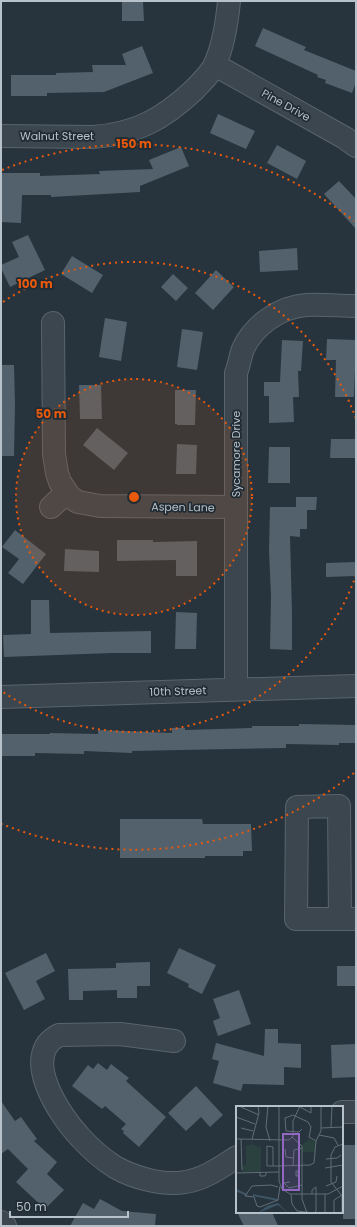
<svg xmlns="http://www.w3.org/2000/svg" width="357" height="1227" viewBox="0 0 357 1227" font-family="Poppins,sans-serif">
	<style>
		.building { fill: #52616b }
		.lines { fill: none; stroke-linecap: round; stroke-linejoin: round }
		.minor-casing { stroke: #59646c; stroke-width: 24 }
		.minor { stroke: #3b464e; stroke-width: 22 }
		.ring { fill: none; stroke: #e8590c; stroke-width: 2; stroke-dasharray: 2 4 }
		.labels { text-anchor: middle; stroke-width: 3.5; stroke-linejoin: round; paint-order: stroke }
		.street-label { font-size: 11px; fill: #b7c1c9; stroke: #202b33 }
		.inset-river { fill: none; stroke: #3e5565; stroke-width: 2 }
		.inset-road { fill: none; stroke: #616c76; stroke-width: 1 }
		.view { fill: #9368c3; fill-opacity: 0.15; stroke: #9368c3; stroke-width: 2 }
		.inset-edge { fill: none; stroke: #b7c1c9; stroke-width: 2 }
		.centre { fill: #e8590c; stroke: #202b33; stroke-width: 2 }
		.ring-label { font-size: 12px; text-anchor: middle; font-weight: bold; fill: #e8590c; stroke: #202b33; stroke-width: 3.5; stroke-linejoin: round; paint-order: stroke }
	</style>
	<rect width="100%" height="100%" fill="#27343e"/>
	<!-- building -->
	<path class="building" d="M122,1H143L144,21H122Z
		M263,28L306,47L304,50L356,71V82L352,93L325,83L326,80L317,77L318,75L255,46Z
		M142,46L153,73L104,92L47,93V96H11V75H56V73L93,72L92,65H126L122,54Z
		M218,114L255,131L246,149L210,133Z
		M277,145L306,161L297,179L267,163Z
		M181,147L189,166L140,186V192L51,197V195H22L21,223L1,222V173H40V176L100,174L99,171L153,169L149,160Z
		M339,181L356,199V229L324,194Z
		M28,235L45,270L10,287L1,268V265L19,257L12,242Z
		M297,248L298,270L260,272L259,251Z
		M72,256L103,275L92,293L61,274Z
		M216,270L234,287L213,310L195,293Z
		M173,274L188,288L176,301L161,287Z
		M105,318L127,322L121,361L99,357Z
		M182,329L203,332L197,370L177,367Z
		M327,339L356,340L354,397H335L336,360H326Z
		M282,340L303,341L301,371H298L299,397H293L294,422L269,423V396H264V382H280Z
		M1,365H14L15,404L14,456H1Z
		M79,385H101L102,419H80Z
		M175,390H196L195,425H177V424H175Z
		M97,428L128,453L114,470L83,445Z
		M331,439H356V458H330Z
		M177,444L197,445L196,474H176Z
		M269,447H290V483H268Z
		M296,497H317L316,510H307V529H300V537L290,536L292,613V650L270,649L271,596L269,550L270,507H296Z
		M15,530L46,554L23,584L8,573L19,559L2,547Z
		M117,540H153V542L197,541V576H176V560L117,561Z
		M65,549L99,551V572L64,571Z
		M356,562V576L326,577V563Z
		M31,600H49L50,633L151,631V653H112L4,657L3,635L31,634Z
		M176,612L197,613L196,649H175Z
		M299,724L356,725V743H339V745L286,744V748L132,751V753L84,751V754L35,753V756H1V734H50V733L98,734V730L172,733V728H185V730L252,728V726H299Z
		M120,819H202L203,824H251L252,851H243V856H205V858H120Z
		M179,948L216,965L202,994L188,987L189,984L167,973Z
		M46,953L55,971L36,981L45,999L24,1010L5,973Z
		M150,962V986H137V998H117V990L83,991V1000H69L68,969L116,968V963Z
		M337,966H356V986H337Z
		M239,990L251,1024L218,1036L213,1021L220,1018L213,999Z
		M265,1029H278V1043L301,1044V1068L284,1067V1085L243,1084L241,1091L213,1083L219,1061L212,1059L216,1043L264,1056Z
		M356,1044V1077L332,1078L331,1045Z
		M98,1063L107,1070L111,1064L129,1078L126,1081L166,1117L139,1147L123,1133L124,1131L121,1129L126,1124L105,1106L102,1109L72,1086L88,1065L93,1069Z
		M196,1086L223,1115L210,1127L201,1117L186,1131L168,1113Z
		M1,1101L15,1121L21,1117L37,1139L34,1141L57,1162L47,1174L64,1190L45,1209L16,1182L28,1169L8,1149L1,1154Z
		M342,1145H356V1219H343L344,1168H342Z
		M100,1199L122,1211L156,1214L155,1226H70L83,1203L94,1209Z
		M237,1212H272L278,1226H244Z"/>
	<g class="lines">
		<defs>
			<path id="minor" d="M215,65L345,138L356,146
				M1,136L93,137C136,134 163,119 194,90C201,82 211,74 215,64C224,44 227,23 229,1
				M53,323L54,454L57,473L60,482L70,497L78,502L100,506L236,507
				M51,507L66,493
				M236,690V373C239,366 240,357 243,349C254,325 280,307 306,305C323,304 340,306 356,306
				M1,697L356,686
				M340,919L339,806L297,807L296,919H356
				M174,1041L120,1034L59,1035C19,1055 60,1116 80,1137C90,1148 102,1159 115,1167C134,1178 164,1186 185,1182C205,1179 221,1167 237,1157
				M342,1112H356
				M1,1222L5,1226"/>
		</defs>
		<!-- minor casing -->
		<use href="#minor" class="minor-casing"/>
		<!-- minor -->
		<use href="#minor" class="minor"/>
	</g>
	<!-- distance rings -->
	<circle cx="134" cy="497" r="118" fill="#e8590c" fill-opacity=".12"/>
	<g class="ring">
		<circle cx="134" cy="497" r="118"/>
		<path d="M356 575A235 235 0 0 1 3 692M3 302A235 235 0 0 1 356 419"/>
		<path d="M354 773A353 353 0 0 1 2 824M2 170A353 353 0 0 1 354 221"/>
	</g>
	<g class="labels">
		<!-- street labels -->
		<g class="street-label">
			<text transform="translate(286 105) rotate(29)" y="4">Pine Drive</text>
			<text x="57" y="140">Walnut Street</text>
			<text transform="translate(236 454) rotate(-90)" y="4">Sycamore Drive</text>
			<text transform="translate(183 507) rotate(1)" y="4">Aspen Lane</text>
			<text transform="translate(178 691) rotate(-2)" y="4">10th Street</text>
		</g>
	</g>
	<!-- overview -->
	<g transform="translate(236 1106)">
		<rect width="107" height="107" fill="#27343e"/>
		<path d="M73,33L79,36V46H66V39ZM16,34L17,39L25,41V66H6V60L10,59V39H15Z" fill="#2a413f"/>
		<path d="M42,97L52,107L42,99L22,107L31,100Z" fill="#3e5565"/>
		<path class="inset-river" d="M0,84L11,89M17,89L42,94"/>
		<path class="inset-road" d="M32,0L30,21L34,35M43,0V75L46,83L54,88H92L107,80M5,1L23,9M64,1L75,7V0M0,11L19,18M95,21L96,0M5,22L17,25M85,22L107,21M66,23L63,26L50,25L49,12L57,9L72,16L75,21L73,31L80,35M83,29L98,32L102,39M56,31L66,40V93L71,107M0,33L53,34L57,30V15L64,0M5,33L6,64M16,33L23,7L22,0M49,43L50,51L57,52M90,53L101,52L105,49M37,60V41L31,40V60H41L74,59L78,57L80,35L85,25V0M57,60L58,44L66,42M89,62L107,59M60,65H62V70H60ZM24,66V70H29L31,66M0,67L43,66M54,76L48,77L53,82L66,79M90,80L100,76L101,70M42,81L35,79L16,80L9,90L18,91L21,100L24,101L42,94L44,80M55,88L56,98L61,105L78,107L80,105V88M76,88V84L80,81V88M89,88V107M98,107V94L106,89M106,107V90L95,76V49L99,41L107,38"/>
		<path class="view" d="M47,28H63V84H47Z"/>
		<rect width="107" height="107" class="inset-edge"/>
	</g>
	<circle cx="134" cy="497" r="6" class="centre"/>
	<g class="ring-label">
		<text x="134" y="148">150 m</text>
		<text x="35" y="288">100 m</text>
		<text x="51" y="418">50 m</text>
	</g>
	<!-- border -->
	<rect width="357" height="1227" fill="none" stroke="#b7c1c9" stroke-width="4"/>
	<!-- scale -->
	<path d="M10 1211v6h118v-6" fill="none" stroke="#b7c1c9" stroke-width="2"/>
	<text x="16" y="1211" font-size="12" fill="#b7c1c9" stroke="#202b33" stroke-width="3" paint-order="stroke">50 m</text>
</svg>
